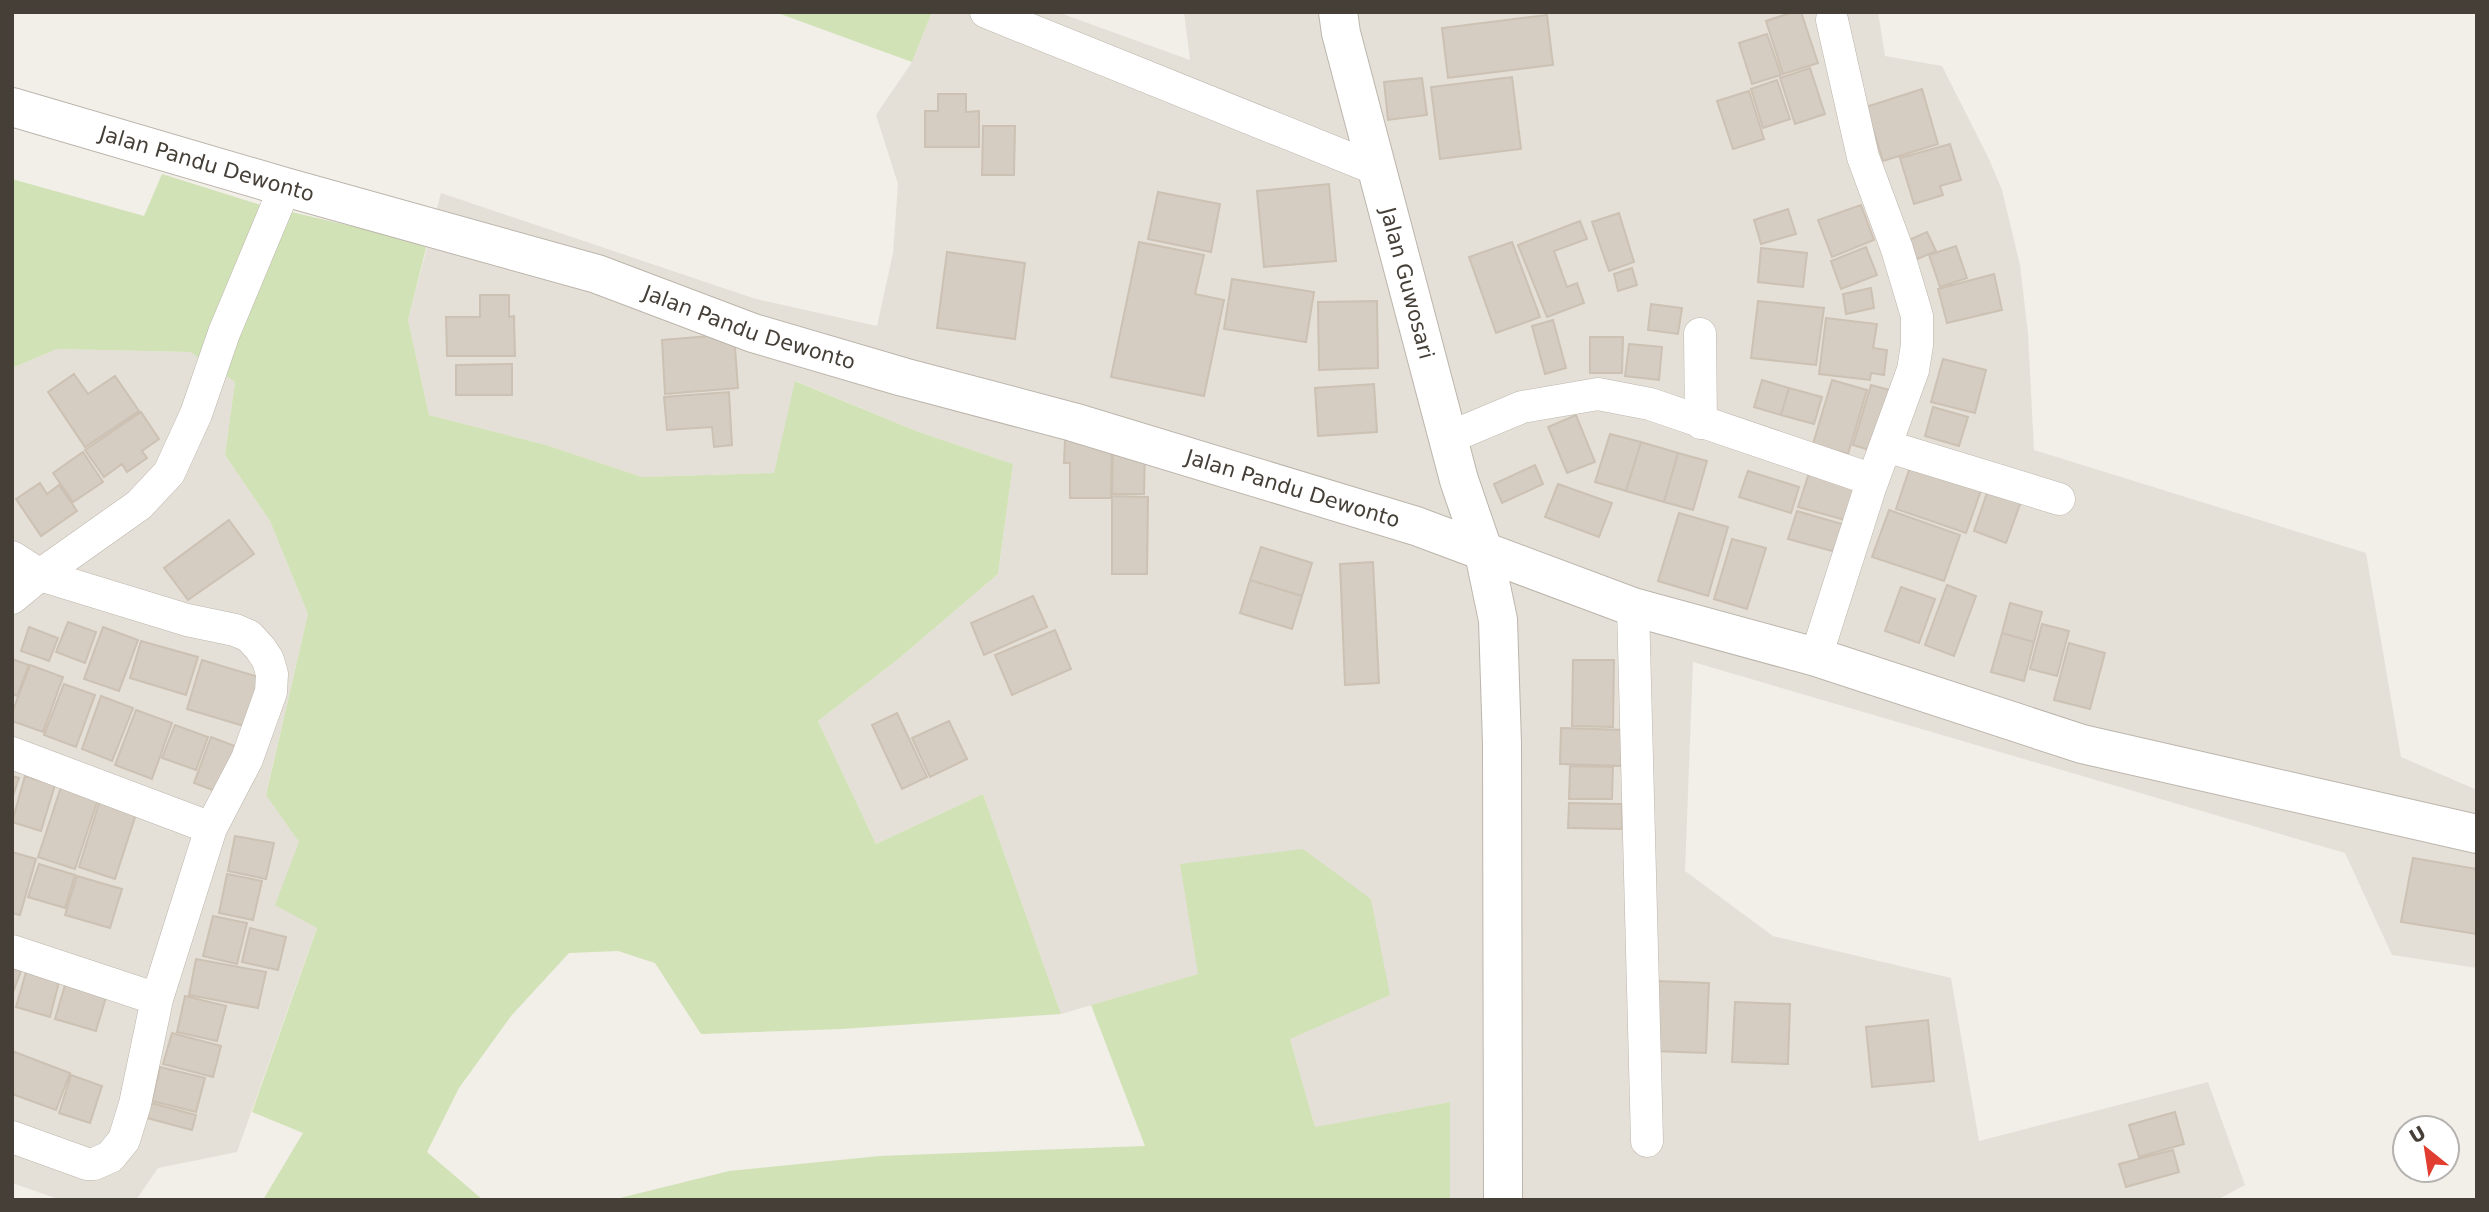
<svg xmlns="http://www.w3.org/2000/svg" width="2489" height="1212" viewBox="0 0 2489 1212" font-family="'DejaVu Sans',sans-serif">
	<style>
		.residential { fill: #e5e0d7 }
		.green { fill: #d1e2b6 }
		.building { fill: #d5ccc2; stroke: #ccc1b3; stroke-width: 2 }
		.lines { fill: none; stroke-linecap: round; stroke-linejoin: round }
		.minor-casing { stroke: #bcb5ac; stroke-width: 33 }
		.tertiary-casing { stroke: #bcb5ac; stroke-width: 40 }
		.minor { stroke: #fff; stroke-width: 32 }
		.tertiary { stroke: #fff; stroke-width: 38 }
		.labels { text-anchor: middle; stroke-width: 5; stroke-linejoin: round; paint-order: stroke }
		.street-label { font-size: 21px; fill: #453f38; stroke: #fff }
	</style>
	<rect width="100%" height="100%" fill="#f2eee8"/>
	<!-- residential -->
	<path class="residential" d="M932,12H1057L1190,60L1184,12H1878L1885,56L1942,66L1989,159L2002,190L2020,265L2028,334L2034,450L2366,553L2401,757L2477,790V968L2392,955L2345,853L1693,662L1685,871L1773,936L1951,978L1979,1141L2208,1082L2245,1185L2217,1200H1450V1102L1315,1128L1290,1039L1198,974L1061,1014L983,794L876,844L818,721L897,660L998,574L1013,464L916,431L796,381L774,473L642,477L546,445L429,415L408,320L441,193L756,299L877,326L893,253L898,184L876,115L912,62Z
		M57,349L190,352L235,382L225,455L270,521L308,614L266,794L299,842L317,927L237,1152L158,1168L136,1200H61L12,1183V368Z"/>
	<!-- green -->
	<path class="green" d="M775,12H932L912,62Z
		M162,174L258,204L427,244L408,320L429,415L546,445L642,477L774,473L795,381L916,431L1013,464L998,574L897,660L818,721L876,844L983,794L1061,1014L841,1029L701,1034L655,963L618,951L569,953L511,1016L459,1088L427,1152L483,1200H263L303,1133L252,1112L317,928L275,905L299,842L266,795L308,614L270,521L225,455L235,382L190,352L57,349L12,368V179L144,216Z
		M1303,849L1371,899L1390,995L1290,1039L1315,1127L1450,1102V1200H612L729,1171L880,1156L1145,1146L1091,1005L1198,974L1180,864Z"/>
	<!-- building -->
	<path class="building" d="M1793,12H1801L1818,63L1783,74L1766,21Z
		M1547,15L1553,65L1448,78L1442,28Z
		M1767,34L1781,75L1752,84L1739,43Z
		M1810,68L1825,114L1795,124L1780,78Z
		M1512,77L1521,149L1440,159L1431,87Z
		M1422,78L1427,115L1388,120L1384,82Z
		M1777,80L1790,119L1763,128L1751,89Z
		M1922,89L1938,144L1883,161L1866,107Z
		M1749,91L1764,139L1733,149L1717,101Z
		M938,94H966V112L979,111V147H925V111H938Z
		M983,126H1015L1014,175H982Z
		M1950,144L1961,180L1940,186L1943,195L1914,204L1900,158Z
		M1329,184L1336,261L1264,267L1257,191Z
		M1158,192L1220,204L1211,252L1148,239Z
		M1861,205L1874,240L1832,257L1818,220Z
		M1788,209L1796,234L1761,244L1754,220Z
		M1619,213L1634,262L1609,271L1592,222Z
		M1580,221L1587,239L1554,251L1567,287L1577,283L1584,303L1547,317L1518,245Z
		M1927,232L1936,251L1913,261L1904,242Z
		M1139,242L1204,255L1195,294L1224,300L1204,396L1111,377Z
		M1512,242L1540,317L1496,333L1469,257Z
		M1956,246L1967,278L1940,287L1929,255Z
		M1866,247L1877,275L1841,289L1831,261Z
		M1761,248L1807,253L1803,287L1758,282Z
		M947,252L1025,263L1015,339L937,328Z
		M1632,268L1637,285L1618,291L1614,274Z
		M1994,274L2002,310L1947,323L1938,289Z
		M1232,279L1314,292L1306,342L1224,329Z
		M1871,288L1874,308L1846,314L1843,294Z
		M480,295H509V317L514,316L515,356H447L446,317H480Z
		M1377,301L1378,368L1319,370L1318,302Z
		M1758,301L1824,308L1816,365L1751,358Z
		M1651,304L1682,308L1678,334L1648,330Z
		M1826,318L1877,324L1873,348L1887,350L1884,375L1871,373L1870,380L1819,374Z
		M1553,320L1566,368L1545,374L1532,326Z
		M734,334L738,388L665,394L662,340Z
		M1590,337H1623L1622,373H1590Z
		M1629,344L1662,347L1659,380L1625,376Z
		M1943,359L1986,370L1975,413L1931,402Z
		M512,364V395H456V365Z
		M74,374L88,394L115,376L139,411L85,447L48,392Z
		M1762,380L1789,388L1781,415L1754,407Z
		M1832,380L1867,390L1848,454L1813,444Z
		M1374,384L1377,432L1318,436L1315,388Z
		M1871,385L1893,391L1876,452L1853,445Z
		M1789,388L1822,397L1814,424L1781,415Z
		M729,392L732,445L714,447L712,427L667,430L664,397Z
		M1933,407L1968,417L1959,446L1925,436Z
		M141,412L159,439L142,451L147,458L127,472L122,464L104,477L85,450Z
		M1576,415L1595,462L1567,473L1548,427Z
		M1610,434L1641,442L1626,491L1595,482Z
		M1065,439H1112L1111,498H1070V463H1064Z
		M1641,442L1678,453L1664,502L1626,491Z
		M1113,445H1145L1144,494H1112Z
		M83,452L103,482L73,502L53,473Z
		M1678,453L1707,461L1693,510L1664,502Z
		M1913,458L1984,482L1966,533L1896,509Z
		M1535,465L1543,484L1502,503L1494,484Z
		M1748,471L1799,487L1791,513L1739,497Z
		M1809,473L1855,486L1845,520L1798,507Z
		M40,483L47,494L59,485L77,511L41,536L16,499Z
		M1558,484L1612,503L1599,537L1545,517Z
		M1990,484L2023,496L2006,543L1974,531Z
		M1112,496L1148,497L1147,574H1112Z
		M1889,510L1960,535L1944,581L1872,557Z
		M1797,511L1845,525L1836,552L1788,539Z
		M1679,513L1728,527L1708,596L1658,581Z
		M229,520L254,554L188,600L164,568Z
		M1732,539L1766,548L1747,609L1714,599Z
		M1261,547L1312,563L1302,596L1250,580Z
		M1373,562L1379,683L1345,685L1340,564Z
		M1250,580L1302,596L1292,629L1240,613Z
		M1947,585L1976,596L1954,656L1925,645Z
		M1901,587L1935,599L1919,643L1885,631Z
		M1033,596L1047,627L984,655L971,623Z
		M2010,603L2042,612L2034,642L2002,633Z
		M68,622L96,632L85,663L56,652Z
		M2042,624L2069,631L2057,676L2030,669Z
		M29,627L58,638L49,661L21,651Z
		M103,627L138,640L119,691L84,679Z
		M1055,630L1071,669L1012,695L995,655Z
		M2002,633L2034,642L2024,681L1991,672Z
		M141,641L198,657L186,695L130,678Z
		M2069,643L2105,653L2090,709L2054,700Z
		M12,659L29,665L17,696L12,694Z
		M202,660L262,678L247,727L187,709Z
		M1573,660H1614L1613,727L1572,726Z
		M30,665L63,677L43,732L12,721V713Z
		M64,684L95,695L76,747L44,735Z
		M101,696L133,708L112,761L82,749Z
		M136,710L172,723L152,779L115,765Z
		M897,713L927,777L902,789L872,725Z
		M949,721L967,759L930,777L912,738Z
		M175,725L208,737L196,770L162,758Z
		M1561,728L1627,730V766L1560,764Z
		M211,737L240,748L223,794L194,783Z
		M1570,766L1613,767L1612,799H1569Z
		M12,776L19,778L12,799Z
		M25,776L55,785L41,831L12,822Z
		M62,784L99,796L75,869L38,857Z
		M101,797L138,808L115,879L79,867Z
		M1569,803L1622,804V829L1568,828Z
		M235,836L274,843L266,879L228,871Z
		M12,852L36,859L20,915L12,913Z
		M2413,858L2477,869V934L2401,922Z
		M39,864L75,875L65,908L28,897Z
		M227,874L262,881L253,920L219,913Z
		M77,876L122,889L110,928L65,915Z
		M213,916L247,923L237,964L203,956Z
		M250,928L286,937L278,970L242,962Z
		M196,959L266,972L258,1008L189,995Z
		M12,968L21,971L12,995Z
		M26,972L59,982L50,1017L16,1007Z
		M1657,981L1709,983L1706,1053L1654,1051Z
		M65,985L106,997L96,1031L55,1019Z
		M185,996L226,1006L217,1041L177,1032Z
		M1735,1002L1790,1004L1788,1064L1732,1062Z
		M1928,1020L1934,1081L1872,1087L1866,1027Z
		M172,1033L221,1046L213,1077L163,1064Z
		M12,1051L70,1073L56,1110L12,1094Z
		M160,1067L205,1078L196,1112L152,1101Z
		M71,1075L102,1086L90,1123L59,1113Z
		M151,1103L196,1115L192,1130L147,1118Z
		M2175,1112L2184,1144L2139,1157L2129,1125Z
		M2173,1150L2179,1172L2126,1187L2119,1164Z"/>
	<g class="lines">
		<defs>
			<path id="minor" d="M986,12L1376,169
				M1700,334L1701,423
				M1448,438L1522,407L1598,394L1650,404L1873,480
				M1886,446L2059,499
				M12,557L40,575L187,620L235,630L249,636L260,648L268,660L272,674L271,692L247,759L211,828L157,999L135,1104L124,1140L110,1157L94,1164H87L12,1137
				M12,598L40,575L139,505L169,473L196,414L224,333L285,187
				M1633,607L1647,1141
				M1816,657L1870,488L1913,370L1917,345V316L1897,249L1863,157L1832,20
				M12,753L211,828
				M12,951L157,999"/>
			<g id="tertiary">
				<path id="s1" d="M1338,12L1341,33L1459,480L1484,553L1498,620L1502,744L1503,1200"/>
				<path id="s2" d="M12,107L285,187L597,274L753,333L903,377L1073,422L1416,526L1633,607L1816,657L2082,744L2477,834"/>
			</g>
		</defs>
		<!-- minor casing -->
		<use href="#minor" class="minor-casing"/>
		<!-- tertiary casing -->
		<use href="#tertiary" class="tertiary-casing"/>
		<!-- minor -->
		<use href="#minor" class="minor"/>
		<!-- tertiary -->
		<use href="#tertiary" class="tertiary"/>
	</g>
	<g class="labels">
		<!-- street labels -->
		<g class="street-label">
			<text dy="7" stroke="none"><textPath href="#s2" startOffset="203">Jalan Pandu Dewonto</textPath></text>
			<text dy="7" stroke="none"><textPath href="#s1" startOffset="280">Jalan Guwosari</textPath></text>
			<text dy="7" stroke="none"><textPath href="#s2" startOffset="770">Jalan Pandu Dewonto</textPath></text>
			<text dy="7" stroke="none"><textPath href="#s2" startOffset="1337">Jalan Pandu Dewonto</textPath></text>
		</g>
	</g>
	<!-- border -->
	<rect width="2489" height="1212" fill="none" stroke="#453f38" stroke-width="28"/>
	<!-- north arrow -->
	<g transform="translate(2426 1149) rotate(330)"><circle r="33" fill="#ffffff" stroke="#b5b2af" stroke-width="2"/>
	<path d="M0-5L12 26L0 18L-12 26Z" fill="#e13d31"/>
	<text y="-10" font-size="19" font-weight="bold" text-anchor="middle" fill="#453f38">U</text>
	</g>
</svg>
